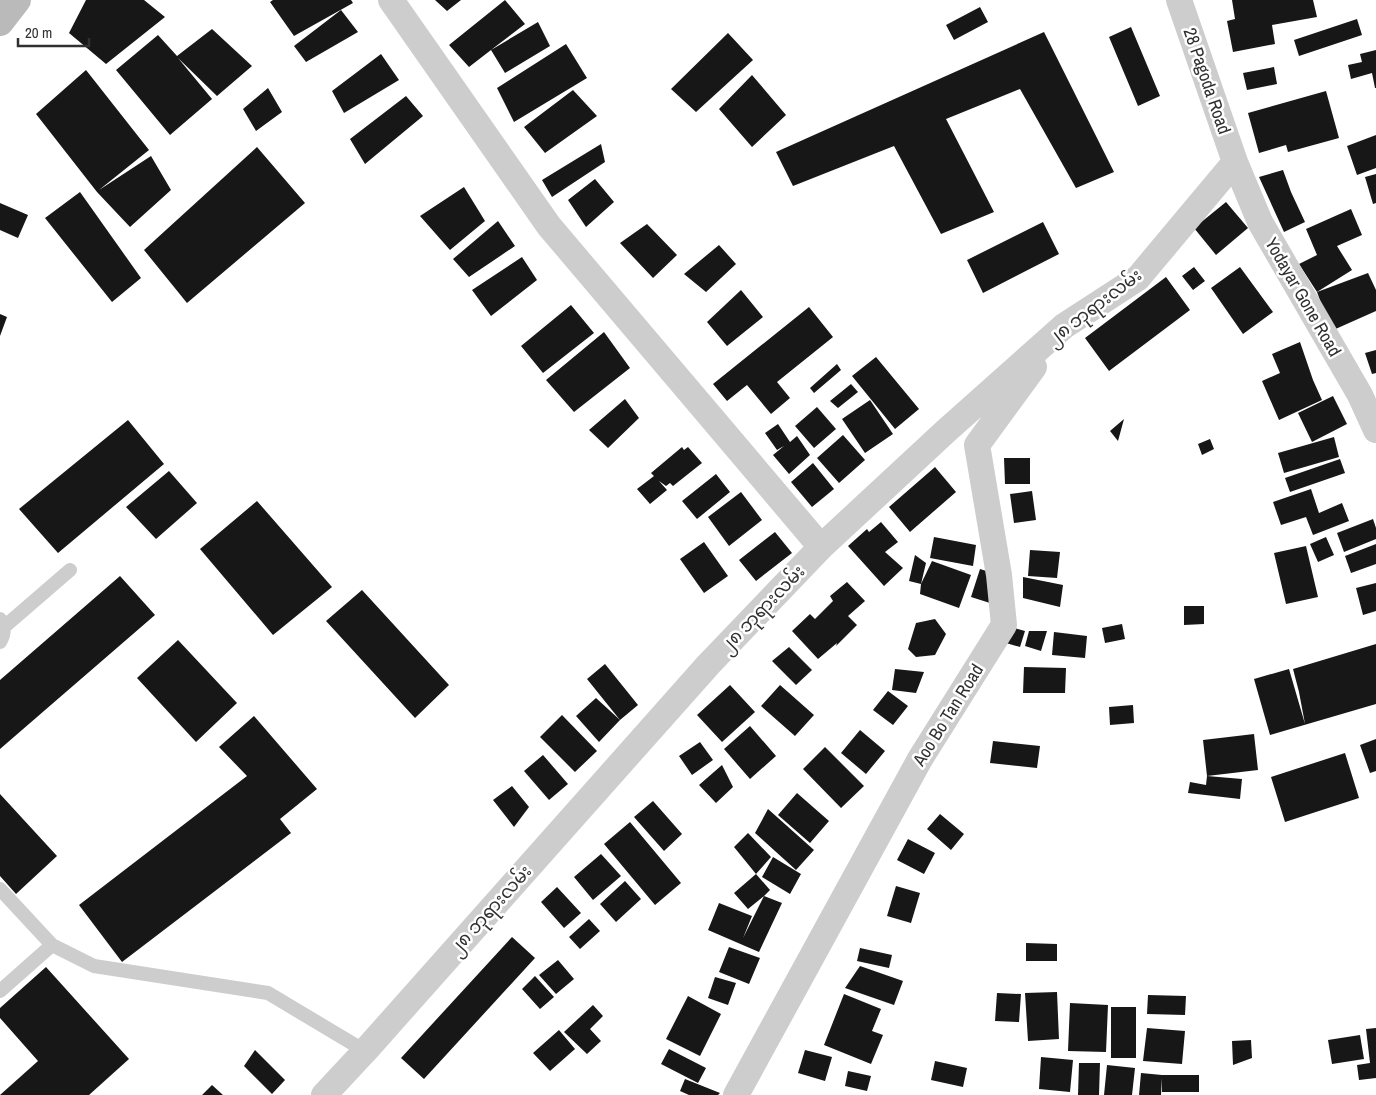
<svg xmlns="http://www.w3.org/2000/svg" width="1376" height="1095" viewBox="0 0 1376 1095" font-family="'Archivo Narrow','Noto Sans Myanmar',sans-serif">
	<style>
		.building { fill: #171717 }
		.lines { fill: none; stroke-linecap: round; stroke-linejoin: round }
		.lane { stroke: #cdcdcd; stroke-width: 14 }
		.street { stroke: #cdcdcd; stroke-width: 26 }
		.secondary { stroke: #bababa; stroke-width: 28 }
		.labels { text-anchor: middle; stroke-width: 5; stroke-linejoin: round; paint-order: stroke }
		.street-label { font-size: 18px; fill: #303030; stroke: #fff }
	</style>
	<rect width="100%" height="100%" fill="#fff"/>
	<!-- building -->
	<path class="building" d="M86,0H144L165,17L106,64L69,33Z
		M273,0H351L353,3L294,36L270,2Z
		M435,0H461L447,11Z
		M505,0L525,24L491,50L538,22L550,46L505,73L491,50L469,67L449,45Z
		M1232,0H1313L1317,17L1272,25L1275,44L1233,52L1227,21L1235,19Z
		M980,7L988,22L954,40L946,25Z
		M341,10L358,32L306,62L294,46Z
		M1357,19L1362,35L1299,56L1294,40Z
		M1131,27L1160,96L1138,106L1109,37Z
		M212,29L252,66L217,96L178,58L212,99L170,135L116,70L158,35L177,56Z
		M1044,32L1114,172L1076,188L1020,89L946,119L994,212L941,234L894,146L793,186L776,152Z
		M728,33L753,60L696,112L671,89Z
		M566,44L587,78L514,122L497,88Z
		M1376,50V88H1375L1372,73L1351,79L1348,65L1362,62L1360,54Z
		M381,54L399,80L344,113L332,91Z
		M1274,67L1277,84L1247,90L1243,73Z
		M86,70L149,150L99,190L151,156L171,190L130,227L97,192L36,114Z
		M752,75L786,115L752,147L719,109Z
		M268,88L282,112L256,131L243,109Z
		M573,90L597,116L545,153L524,127Z
		M1326,91L1339,138L1288,152L1286,145L1259,153L1248,113Z
		M406,96L423,116L365,164L350,139Z
		M1376,135V168L1357,175L1347,146Z
		M601,144L605,162L552,197L542,180Z
		M257,147L305,203L187,303L144,250Z
		M1283,170L1291,192L1305,222L1284,232L1259,177Z
		M1376,174V203L1373,204L1365,177Z
		M595,179L614,202L586,227L568,200Z
		M464,187L485,221L450,250L420,216Z
		M80,192L141,278L112,302L45,218Z
		M1226,202L1248,228L1216,255L1194,228Z
		M0,203L28,215L18,238L0,230Z
		M1351,209L1362,235L1337,246L1352,270L1317,292L1299,264L1317,255L1306,229Z
		M498,221L515,246L469,277L453,259Z
		M1043,222L1059,254L983,293L967,260Z
		M647,224L677,255L653,278L620,243Z
		M719,245L736,264L706,292L684,274Z
		M522,257L537,280L491,316L472,290Z
		M1194,267L1205,281L1193,290L1182,276Z
		M1240,267L1273,312L1243,334L1211,288Z
		M1368,273L1376,290V311L1331,331L1317,292Z
		M1166,277L1190,310L1109,371L1085,338Z
		M741,290L763,317L727,346L707,322Z
		M571,305L594,333L543,373L521,346Z
		M809,307L833,337L777,382L790,398L771,414L747,385L727,401L713,384Z
		M0,314L7,317L0,336Z
		M604,332L630,368L574,412L546,380Z
		M1300,342L1313,380L1322,400L1279,420L1262,381L1280,373L1272,354Z
		M1376,350V373L1372,374L1365,353Z
		M876,357L919,409L895,429L852,376Z
		M837,364L841,370L814,393L810,388Z
		M851,384L858,392L838,408L830,401Z
		M1333,396L1347,424L1312,442L1298,413Z
		M625,399L639,418L608,448L589,430Z
		M870,400L893,434L865,453L842,419Z
		M817,407L836,429L814,448L795,426Z
		M1124,419L1118,441L1110,431Z
		M128,420L164,464L58,553L19,509Z
		M778,424L790,442L797,436L810,455L789,474L773,455L784,446L777,450L765,433Z
		M843,435L865,460L839,483L817,458Z
		M1334,437L1339,457L1284,473L1278,453Z
		M1210,439L1214,449L1202,455L1198,444Z
		M682,447L684,450L688,447L702,463L673,486L670,483L666,486L659,481L667,490L650,504L637,489L654,476L651,473Z
		M1004,458H1030V484H1005Z
		M1340,459L1345,473L1290,492L1285,478Z
		M813,463L834,489L812,507L791,482Z
		M935,467L956,492L910,532L889,507Z
		M169,471L197,503L156,539L126,507Z
		M716,474L730,492L697,519L682,501Z
		M1311,489L1319,513L1342,503L1349,521L1313,535L1306,517L1281,525L1273,502Z
		M1032,491L1036,520L1014,523L1010,494Z
		M741,492L762,520L729,546L708,517Z
		M257,501L332,587L273,635L200,549Z
		M1373,519L1376,528V539L1344,552L1337,533Z
		M881,522L898,542L885,552L903,568L884,586L848,546L867,529L869,532Z
		M775,532L792,553L756,581L739,560Z
		M934,537L976,545L973,566L930,558Z
		M1326,537L1334,555L1318,562L1310,544Z
		M704,542L728,576L704,593L680,559Z
		M1376,544V564L1351,573L1345,556Z
		M1306,546L1318,597L1286,604L1274,553Z
		M1030,550L1060,552L1057,578L1028,576Z
		M915,555L926,563L921,584L909,581Z
		M932,561L971,575L959,608L920,594L921,584Z
		M980,569L999,575L990,603L971,597Z
		M120,576L155,615L0,749V680Z
		M1023,577L1063,585L1060,607L1023,598Z
		M847,582L865,601L848,616L857,625L836,646L837,643L818,659L792,631L810,614L815,619L833,601L830,596Z
		M1376,583V611L1363,615L1356,588Z
		M362,590L449,685L415,718L326,621Z
		M1184,606H1204V624L1184,625Z
		M935,619L946,634L935,655L916,657L908,649L916,623Z
		M1122,624L1125,639L1105,643L1102,628Z
		M1004,625L1025,631L1020,647L999,641Z
		M1029,631H1047L1041,651L1025,646Z
		M1054,632L1087,636L1085,658L1052,655Z
		M178,640L237,703L196,742L137,678Z
		M1376,644V704L1270,735L1254,679L1289,669L1305,724L1299,692L1293,669Z
		M789,647L812,670L796,685L772,661Z
		M605,664L638,705L620,720L587,679Z
		M1024,667L1066,668L1065,693H1023Z
		M895,669L924,672L916,693L892,690Z
		M730,685L755,712L722,742L697,715Z
		M780,685L814,715L795,736L761,706Z
		M888,691L908,706L893,725L873,710Z
		M596,698L620,720L599,742L576,716Z
		M1133,705L1134,723L1110,725L1109,707Z
		M562,715L597,751L575,772L540,737Z
		M254,716L317,789L280,819L291,833L122,962L79,905L247,776L219,747Z
		M750,726L776,756L750,779L724,749Z
		M860,730L885,751L866,774L841,753Z
		M1254,734L1258,770L1207,776L1203,740Z
		M1376,739V771L1370,773L1360,745Z
		M993,741L1040,746L1037,768L990,763Z
		M700,742L713,760L692,775L679,756Z
		M825,747L864,786L841,808L803,769Z
		M1345,753L1359,798L1285,822L1271,777Z
		M543,755L568,784L549,800L524,771Z
		M722,765L733,787L716,803L699,785Z
		M1207,776L1242,779L1240,799L1188,793L1190,782L1206,785Z
		M512,786L529,807L514,827L493,800Z
		M797,793L829,821L810,843L778,815Z
		M0,794L57,856L16,894L0,876Z
		M653,801L682,834L664,851L634,817Z
		M768,809L814,850L796,870L755,833Z
		M940,814L964,834L951,850L927,829Z
		M630,822L681,883L655,905L604,844Z
		M748,833L771,857L756,874L770,890L764,896L782,903L759,952L708,930L719,903L752,916L743,938L764,896L748,909L734,893L756,874L734,847Z
		M908,839L935,853L924,874L897,860Z
		M601,854L621,876L593,900L574,877Z
		M773,857L801,874L790,894L762,877Z
		M625,881L641,899L616,922L600,904Z
		M896,886L920,893L911,923L887,916Z
		M557,887L581,913L564,928L541,902Z
		M589,919L600,931L580,949L569,937Z
		M512,937L535,958L424,1079L401,1058Z
		M1026,943L1057,944V961H1026Z
		M729,947L760,958L749,984L719,972Z
		M860,948L892,955L889,968L857,961Z
		M558,960L574,979L556,994L539,975Z
		M860,966L903,981L894,1005L845,988Z
		M46,967L129,1059L89,1095H0L38,1061L0,1018V1008Z
		M535,976L554,997L540,1009L522,989Z
		M715,977L736,983L728,1005L708,998Z
		M1057,992L1059,1039L1028,1041L1025,993Z
		M997,993L1021,994L1019,1022L995,1021Z
		M844,994L881,1009L872,1031L883,1035L871,1064L824,1045Z
		M1148,995L1186,996L1185,1015L1147,1014Z
		M688,996L721,1014L700,1056L666,1039Z
		M1070,1003L1108,1005L1106,1052L1068,1051Z
		M593,1005L603,1016L590,1029L601,1041L587,1054L564,1032Z
		M1111,1007H1136V1058H1111Z
		M1147,1028L1185,1031L1182,1064L1143,1061Z
		M1376,1028V1078L1359,1080L1357,1065L1370,1063L1366,1029Z
		M559,1030L575,1049L550,1071L533,1053Z
		M1360,1035L1364,1059L1332,1064L1328,1040Z
		M1251,1040L1252,1058L1233,1065L1232,1041Z
		M669,1049L706,1068L698,1083L661,1064Z
		M255,1050L285,1080L272,1094L244,1066Z
		M805,1050L832,1057L825,1081L798,1073Z
		M1041,1057L1073,1060L1070,1092L1039,1089Z
		M935,1061L967,1068L963,1087L931,1080Z
		M1079,1063H1100L1099,1095H1078Z
		M1107,1065L1135,1068L1132,1095H1104Z
		M848,1071L871,1076L867,1091L845,1086Z
		M1141,1073L1162,1075H1199V1092H1162V1078L1161,1095H1139Z
		M685,1079L720,1093L718,1095H689L680,1091Z
		M212,1085L223,1095H202Z"/>
	<g class="lines">
		<!-- lane -->
		<path class="lane" d="M4,627L70,570
			M0,642C5,634 5,627 0,619
			M0,889L52,945L94,966L268,993L365,1051
			M0,991L52,945"/>
		<!-- street -->
		<path class="street" d="M391,0L549,226L821,547
			M1179,0L1235,162L1260,222L1360,395L1376,430
			M324,1095L365,1051L708,665L821,547L946,431L1064,326L1138,278L1235,162
			M736,1095L920,759L1004,625L999,575L977,445L1034,367"/>
		<!-- secondary -->
		<path class="secondary" d="M0,22L17,0"/>
	</g>
	<g class="labels">
		<!-- street labels -->
		<g class="street-label">
			<text transform="translate(1207 81) rotate(71)" y="6">28 Pagoda Road</text>
			<text transform="translate(1303 297) rotate(60)" y="6">Yodayar Gone Road</text>
			<text transform="translate(1094 307) rotate(-37)" y="6">၂၈ ဘုရားလမ်း</text>
			<text transform="translate(762 609) rotate(-46)" y="6">၂၈ ဘုရားလမ်း</text>
			<text transform="translate(948 715) rotate(-58)" y="6">Aoo Bo Tan Road</text>
			<text transform="translate(490 910) rotate(-48)" y="6">၂၈ ဘုရားလမ်း</text>
		</g>
	</g>
	<!-- scale -->
	<path d="M18 38v8h71v-8" fill="none" stroke="#303030" stroke-width="2.5"/>
	<text x="25" y="38" font-size="15" fill="#303030" stroke="#ffffff" stroke-width="4" paint-order="stroke">20 m</text>
</svg>
